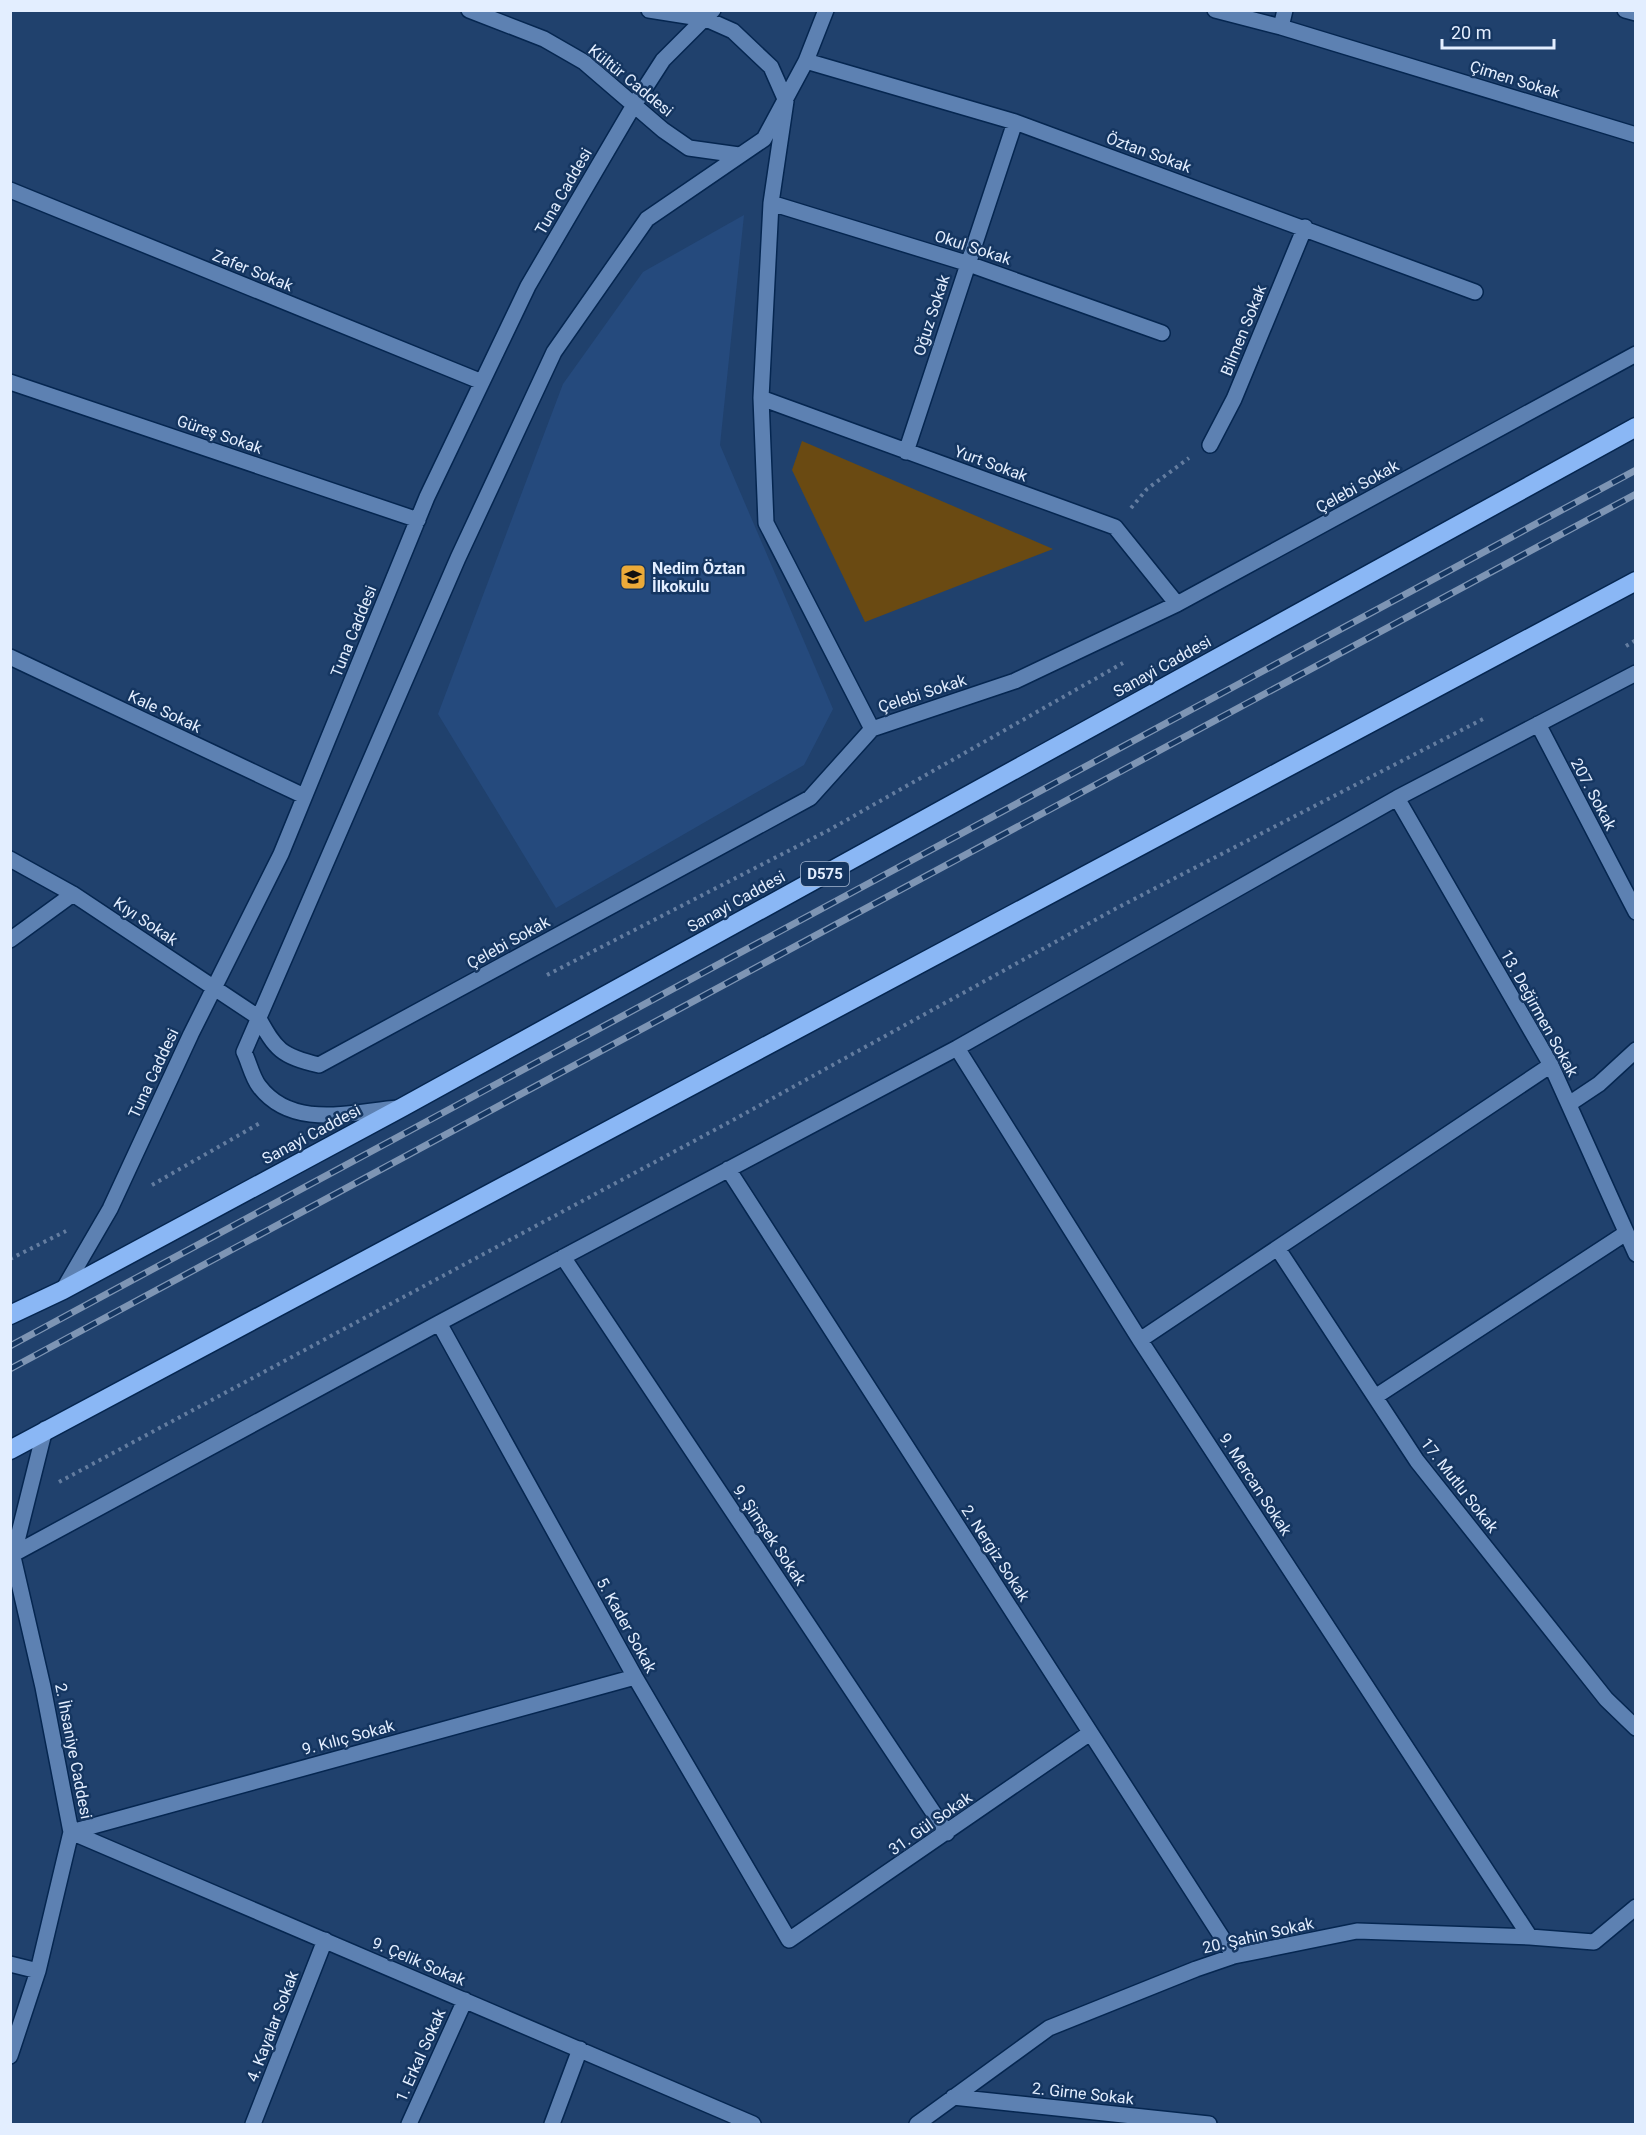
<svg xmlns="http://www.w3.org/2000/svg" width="1646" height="2135" viewBox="0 0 1646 2135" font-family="Roboto,sans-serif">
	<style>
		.built { fill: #254a7d }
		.green { fill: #6a4a12 }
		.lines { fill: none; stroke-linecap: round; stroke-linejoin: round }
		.minor-casing { stroke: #052650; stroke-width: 18 }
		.highway-casing { stroke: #052650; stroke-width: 21 }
		.path { stroke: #647da0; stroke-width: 4; stroke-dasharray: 3 4.5; stroke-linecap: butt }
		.minor { stroke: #5d81b2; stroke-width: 15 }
		.highway { stroke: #8ab7f5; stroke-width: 18 }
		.rail-casing { stroke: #7e95b4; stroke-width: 7 }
		.rail { stroke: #153661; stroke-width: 4.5; stroke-dasharray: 14; stroke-linecap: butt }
		.labels { text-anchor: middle; stroke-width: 5; stroke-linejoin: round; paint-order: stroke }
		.shield { fill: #153661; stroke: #a5b7d0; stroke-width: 1.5 }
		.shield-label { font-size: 15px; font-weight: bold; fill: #e3eeff }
		.street-label { font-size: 16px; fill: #e3eeff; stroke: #153661 }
		.poi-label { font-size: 16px; font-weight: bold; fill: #e3eeff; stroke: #153661; text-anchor: start }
	</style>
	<rect width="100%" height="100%" fill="#20416d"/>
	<!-- built -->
	<path class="built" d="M744,215L720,445L833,709L804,765L556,908L438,714L563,384L643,272Z"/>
	<!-- green -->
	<path class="green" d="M802,441L1053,549L865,622L792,470Z"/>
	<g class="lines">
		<defs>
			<path id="minor" d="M469,10L544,39L584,62L663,130L689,148L739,155
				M649,10L706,19L733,31L771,67L786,101L771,203L761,398L766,523L872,729
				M1215,10L1281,27L1636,135
				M1625,10L1636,13
				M1281,27L1285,10
				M806,61L1015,122L1475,292
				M10,190L482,382
				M771,203L966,263L1162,333
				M10,382L418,520
				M761,398L1115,527L1177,604
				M1210,445L1234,399L1305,227
				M906,452L1015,122
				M10,657L304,796
				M1538,724L1636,912
				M1397,798L1551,1065L1636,1254
				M10,859L73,894L258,1017C276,1050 281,1056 319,1065L810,798L872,729L1015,681L1177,604L1636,354
				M10,940L73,894
				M957,1048L1140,1340L1530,1937
				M1569,1104L1599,1084L1636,1050
				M398,1108C351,1112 292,1130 259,1086C252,1077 249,1062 244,1052L458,558L554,352L647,219L764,139L806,61L826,10
				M728,1169L1234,1956
				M1278,1249L1417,1461L1606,1699L1636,1728
				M563,1257L947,1833
				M63,1290L110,1209L191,1034L281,854L427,497L528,286L634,105L663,60L713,10
				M439,1323L635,1677L789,1940L1090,1733
				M1140,1340L1551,1065
				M1375,1397L1626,1233
				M10,1556L439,1323L957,1048L1397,798L1636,673
				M71,1832L753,2124
				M71,1832L635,1677
				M10,1964L38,1971
				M10,2056L38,1971L71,1832L43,1687L13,1557L45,1429
				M953,2097L1209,2124
				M253,2124L325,1940
				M409,2124L465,2000
				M552,2124L580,2049
				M917,2124L1049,2028L1196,1969L1234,1956L1357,1931L1530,1937L1594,1942L1636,1907"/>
			<path id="highway" d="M10,1315L63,1290L401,1108L1636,427
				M10,1450L1636,581"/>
		</defs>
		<!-- minor casing -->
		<use href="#minor" class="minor-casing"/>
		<!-- highway casing -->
		<use href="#highway" class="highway-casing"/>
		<!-- path -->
		<path class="path" d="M1131,508L1147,489L1189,458
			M1626,646L1636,640
			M547,975L829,830L1123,663
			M152,1185L260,1123
			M10,1259L66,1231
			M59,1482L735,1119L1115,909L1483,719"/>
		<!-- minor -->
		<use href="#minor" class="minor"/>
		<!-- highway -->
		<use href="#highway" class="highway"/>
		<defs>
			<path id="rail" d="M10,1346L1636,470
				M10,1369L1636,494"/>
		</defs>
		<!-- rail casing -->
		<use href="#rail" class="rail-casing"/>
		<!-- rail -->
		<use href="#rail" class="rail"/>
	</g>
	<!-- icons -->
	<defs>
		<symbol id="school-square" viewBox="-11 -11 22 22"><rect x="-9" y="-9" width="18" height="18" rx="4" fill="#ebaa39" stroke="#153661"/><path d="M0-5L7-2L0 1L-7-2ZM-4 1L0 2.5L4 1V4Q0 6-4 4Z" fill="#111"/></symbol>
	</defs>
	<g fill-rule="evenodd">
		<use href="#school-square" x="618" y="562" width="30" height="30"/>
	</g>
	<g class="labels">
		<!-- shield labels -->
		<rect class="shield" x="801" y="862" width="48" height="24" rx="4.5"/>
		<g class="shield-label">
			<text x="825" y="879">D575</text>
		</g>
		<!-- street labels -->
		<g class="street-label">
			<text transform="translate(1515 79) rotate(17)" y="6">Çimen Sokak</text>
			<text transform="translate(631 80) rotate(39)" y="6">Kültür Caddesi</text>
			<text transform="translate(1149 152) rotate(20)" y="6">Öztan Sokak</text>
			<text transform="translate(563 191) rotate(-60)" y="6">Tuna Caddesi</text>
			<text transform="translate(973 247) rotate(18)" y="6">Okul Sokak</text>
			<text transform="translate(253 270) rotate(22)" y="6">Zafer Sokak</text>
			<text transform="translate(931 315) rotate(-72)" y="6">Oğuz Sokak</text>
			<text transform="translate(1243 330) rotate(-68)" y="6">Bilmen Sokak</text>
			<text transform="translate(220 434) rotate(19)" y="6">Güreş Sokak</text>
			<text transform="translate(991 463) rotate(20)" y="6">Yurt Sokak</text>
			<text transform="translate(1357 486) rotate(-29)" y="6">Çelebi Sokak</text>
			<text transform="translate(353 631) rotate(-68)" y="6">Tuna Caddesi</text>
			<text transform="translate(1162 666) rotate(-29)" y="6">Sanayi Caddesi</text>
			<text transform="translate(922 693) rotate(-18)" y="6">Çelebi Sokak</text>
			<text transform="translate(165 711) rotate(25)" y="6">Kale Sokak</text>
			<text transform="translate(1594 794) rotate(62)" y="6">207. Sokak</text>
			<text transform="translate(736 901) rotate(-29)" y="6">Sanayi Caddesi</text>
			<text transform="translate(146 921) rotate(34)" y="6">Kıyı Sokak</text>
			<text transform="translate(508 942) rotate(-29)" y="6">Çelebi Sokak</text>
			<text transform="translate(1540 1013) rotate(61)" y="6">13. Değirmen Sokak</text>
			<text transform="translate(153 1073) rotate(-65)" y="6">Tuna Caddesi</text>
			<text transform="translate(311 1134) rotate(-28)" y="6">Sanayi Caddesi</text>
			<text transform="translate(1256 1484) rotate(57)" y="6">9. Mercan Sokak</text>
			<text transform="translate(1460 1485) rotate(52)" y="6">17. Mutlu Sokak</text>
			<text transform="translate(770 1535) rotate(56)" y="6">9. Şimşek Sokak</text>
			<text transform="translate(996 1553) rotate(57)" y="6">2. Nergiz Sokak</text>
			<text transform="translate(627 1625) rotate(61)" y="6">5. Kader Sokak</text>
			<text transform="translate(348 1737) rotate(-15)" y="6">9. Kılıç Sokak</text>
			<text transform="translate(74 1751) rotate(79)" y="6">2. İhsaniye Caddesi</text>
			<text transform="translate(930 1823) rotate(-35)" y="6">31. Gül Sokak</text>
			<text transform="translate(1258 1935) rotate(-13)" y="6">20. Şahin Sokak</text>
			<text transform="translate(419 1961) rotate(23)" y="6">9. Çelik Sokak</text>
			<text transform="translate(272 2026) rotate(-69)" y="6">4. Kayalar Sokak</text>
			<text transform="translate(420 2055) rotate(-66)" y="6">1. Erkal Sokak</text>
			<text transform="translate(1083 2093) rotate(6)" y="6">2. Girne Sokak</text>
		</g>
		<!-- poi labels -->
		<g class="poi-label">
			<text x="652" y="574">Nedim Öztan<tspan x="652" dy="18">İlkokulu</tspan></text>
		</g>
	</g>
	<!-- border -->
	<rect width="1646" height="2135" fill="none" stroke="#e3eeff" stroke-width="24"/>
	<!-- scale -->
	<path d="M1442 39v9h112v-9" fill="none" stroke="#e3eeff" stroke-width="3"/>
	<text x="1451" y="39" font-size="18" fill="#e3eeff" stroke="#153661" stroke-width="4.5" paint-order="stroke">20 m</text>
</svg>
